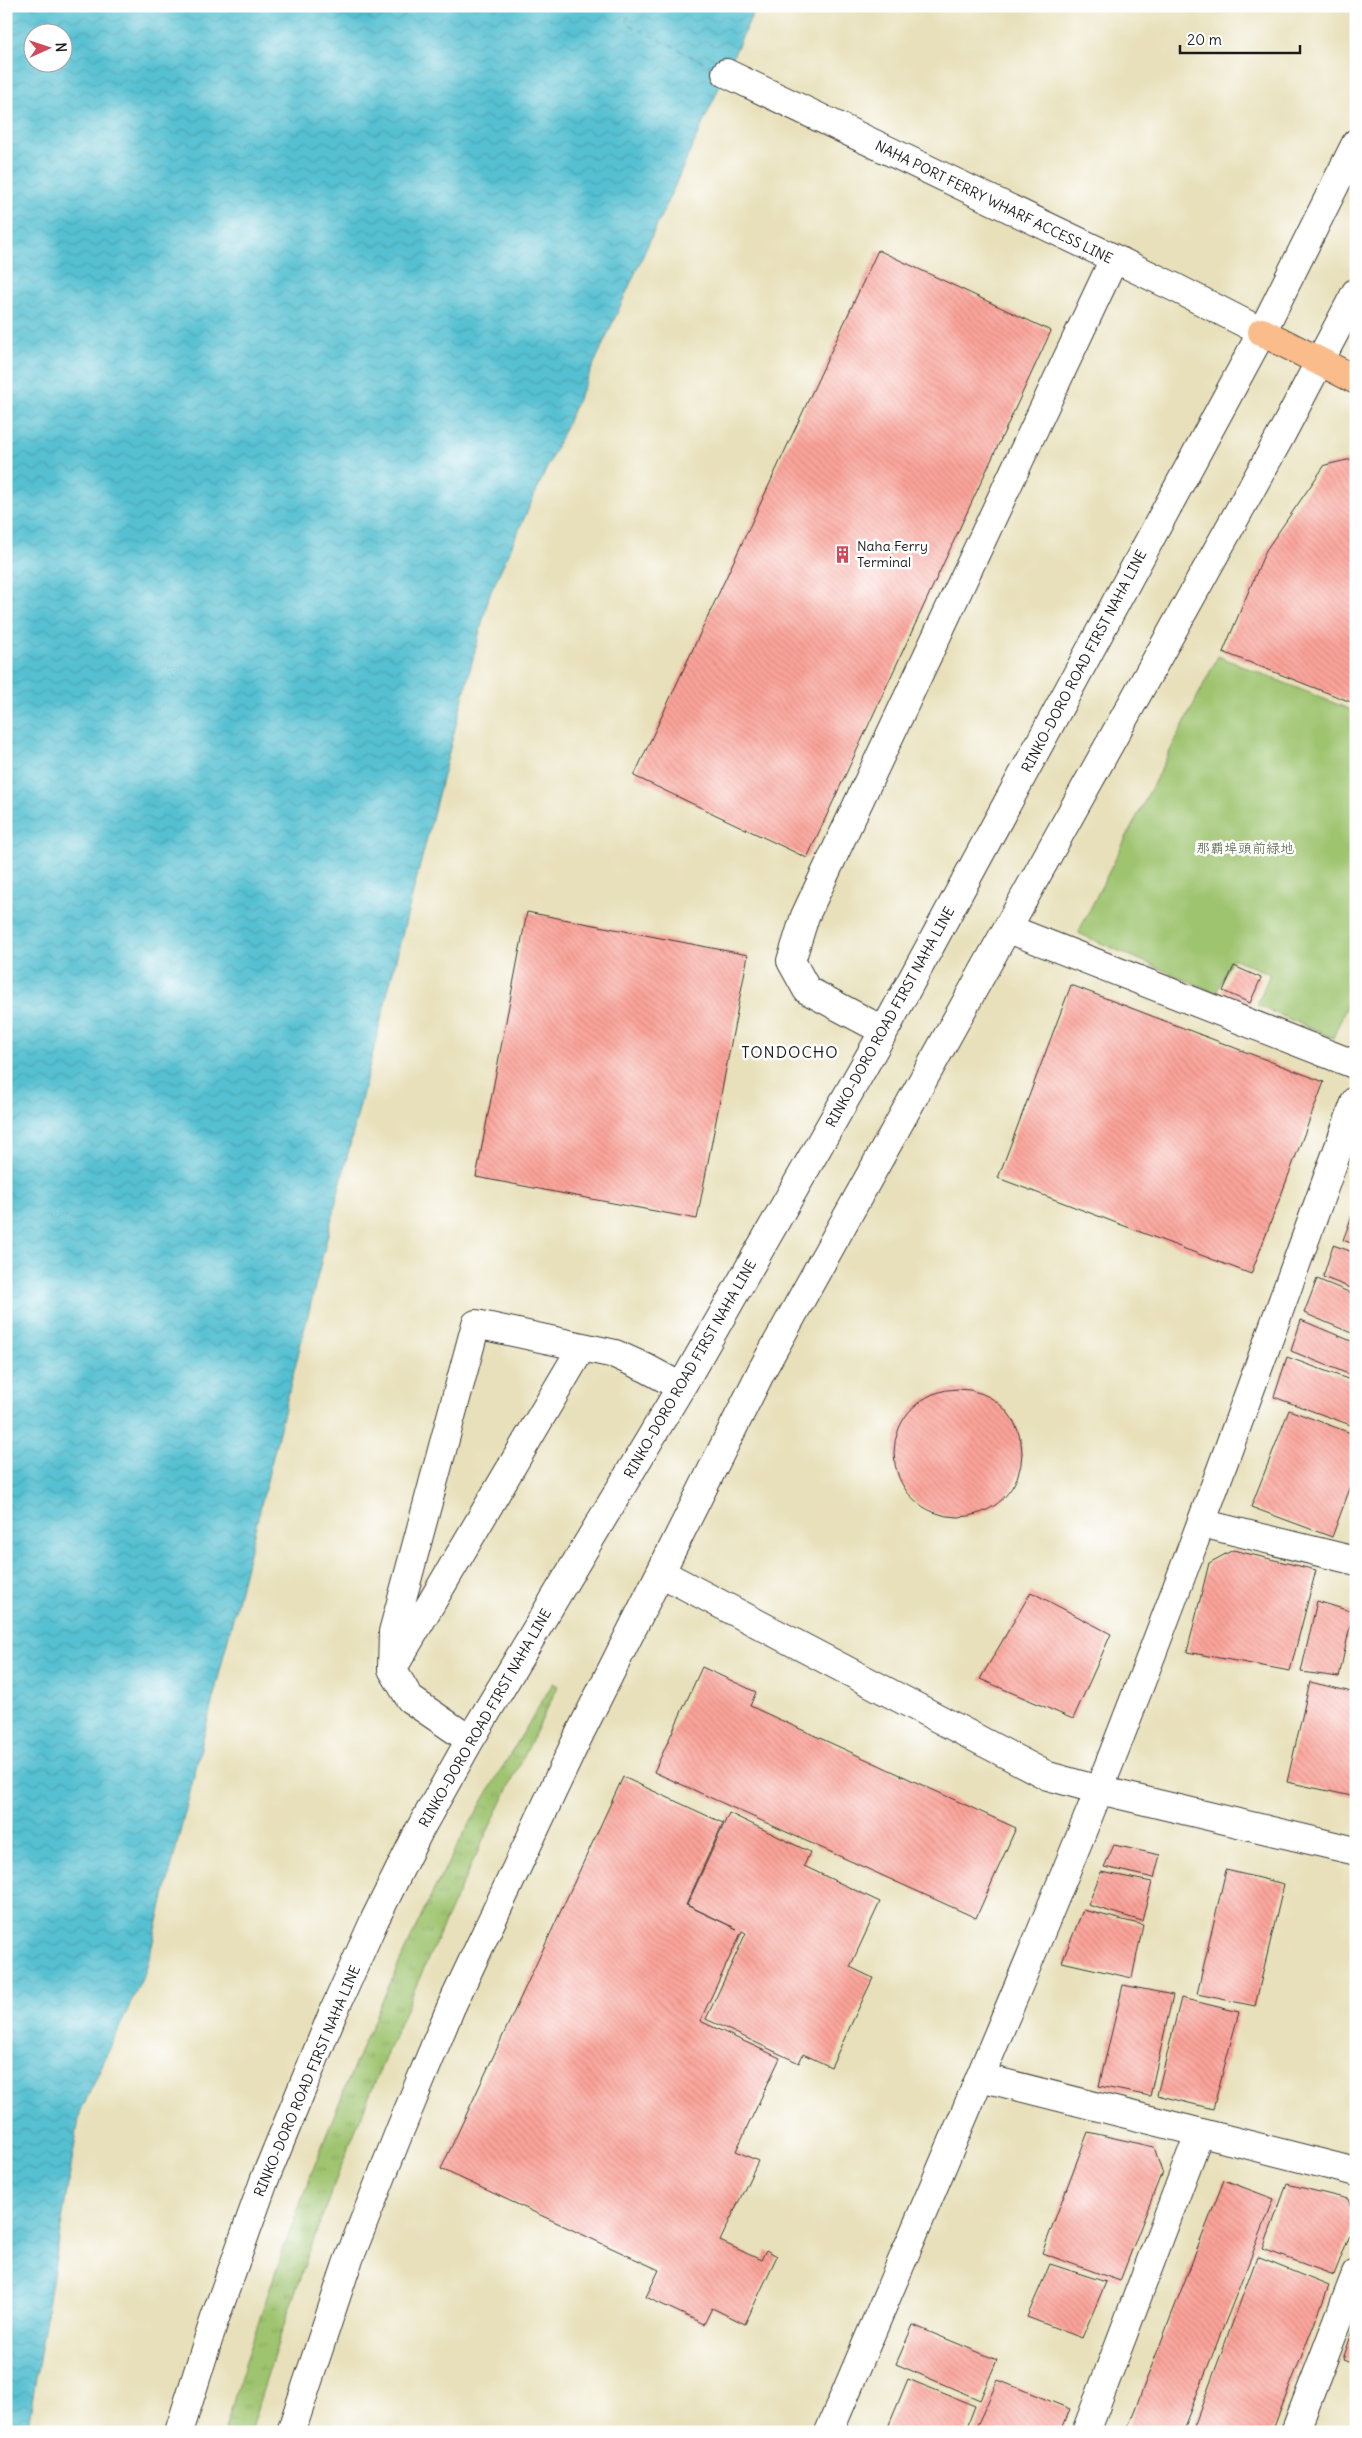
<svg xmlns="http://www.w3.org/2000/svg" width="1362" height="2438" viewBox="0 0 1362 2438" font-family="Delius,'Klee One',sans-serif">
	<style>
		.grass { fill: url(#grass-tufts); stroke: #5e7046 }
		.park { fill: #9fc46f; stroke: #5e7046 }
		.water { fill: url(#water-waves); stroke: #386e76; fill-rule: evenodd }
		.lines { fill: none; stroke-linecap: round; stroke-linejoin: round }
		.ferry { stroke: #335e64; stroke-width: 1; stroke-dasharray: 6 5; stroke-linecap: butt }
		.building { fill: url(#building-back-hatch) }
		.minor-casing { stroke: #3b3934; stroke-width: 30 }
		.highway-casing { stroke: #3b3934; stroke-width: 30 }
		.minor { stroke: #fff; stroke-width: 28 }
		.highway { stroke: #f9bc8a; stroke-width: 28 }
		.labels { text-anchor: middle; stroke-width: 5; stroke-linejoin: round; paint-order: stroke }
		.street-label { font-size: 14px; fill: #1c1c1c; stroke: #fff }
		.poi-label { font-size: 14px; fill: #1c1c1c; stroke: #fff; text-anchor: start }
		.park-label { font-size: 14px; fill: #505f3d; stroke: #fff }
		.quarter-label { font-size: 16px; letter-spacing: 1px; fill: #1c1c1c; stroke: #fff }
	</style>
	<defs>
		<pattern id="grass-tufts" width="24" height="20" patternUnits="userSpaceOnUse" patternTransform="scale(1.25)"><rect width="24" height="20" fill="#9fc46f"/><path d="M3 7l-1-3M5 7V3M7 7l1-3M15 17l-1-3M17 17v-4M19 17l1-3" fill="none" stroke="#88a860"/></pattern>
		<pattern id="water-waves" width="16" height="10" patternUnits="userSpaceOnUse" patternTransform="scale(1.25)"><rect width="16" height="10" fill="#55c0d1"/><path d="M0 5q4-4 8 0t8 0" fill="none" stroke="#49a4b3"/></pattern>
		<pattern id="building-back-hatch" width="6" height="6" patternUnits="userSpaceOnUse" patternTransform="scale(1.25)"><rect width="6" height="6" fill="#fba399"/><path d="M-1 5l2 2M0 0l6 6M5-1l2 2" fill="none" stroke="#d78c83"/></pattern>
	</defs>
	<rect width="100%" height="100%" fill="#fff"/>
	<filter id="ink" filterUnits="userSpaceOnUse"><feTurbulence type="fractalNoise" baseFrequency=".02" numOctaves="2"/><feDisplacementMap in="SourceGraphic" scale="10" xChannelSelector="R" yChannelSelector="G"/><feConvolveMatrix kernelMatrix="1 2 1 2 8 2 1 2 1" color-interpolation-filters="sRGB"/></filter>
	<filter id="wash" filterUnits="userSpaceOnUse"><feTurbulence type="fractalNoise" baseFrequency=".0096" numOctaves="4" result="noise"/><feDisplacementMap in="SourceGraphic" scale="20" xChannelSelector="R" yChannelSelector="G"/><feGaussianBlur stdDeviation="1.12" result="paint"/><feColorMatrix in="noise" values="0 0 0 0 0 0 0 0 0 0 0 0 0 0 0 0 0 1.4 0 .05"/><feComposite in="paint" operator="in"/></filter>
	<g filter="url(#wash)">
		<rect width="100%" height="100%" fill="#e8e0ba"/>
		<!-- grass -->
		<path class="grass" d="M553,1683L558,1686C520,1766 480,1844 444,1924C368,2089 302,2258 250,2432H224C277,2254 343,2080 423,1912C461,1833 508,1759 553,1683Z"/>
		<!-- park -->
		<path class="park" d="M1218,656L1356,712V983L1333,1038L1257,1005L1270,974L1232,958L1216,993L1078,933Z"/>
		<!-- water -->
		<path class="water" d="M6,6H756L489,596L396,959L146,1970L80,2113L27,2432H6ZM32,32H62V62H32Z"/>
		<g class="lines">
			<!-- ferry -->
			<path class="ferry" d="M632,6L626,23L715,68"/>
		</g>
		<g id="blocks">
			<!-- building -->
			<path class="building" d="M878,250L1051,331L807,858L634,776Z
				M1356,458V704L1223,652L1266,550L1325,465Z
				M527,912L748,955L697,1219L476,1177Z
				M1234,966L1261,978L1250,1003L1223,991Z
				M1071,985L1324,1082L1251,1274L998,1178Z
				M1356,1205V1245L1343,1240Z
				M1333,1245L1356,1253V1290L1323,1277Z
				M1317,1279L1356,1295V1335L1304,1313Z
				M1301,1320L1356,1343V1377L1291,1351Z
				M1287,1357L1356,1382V1427L1274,1397Z
				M894 1453a64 64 0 1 1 128 0a64 64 0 1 1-128 0Z
				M1289,1410L1356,1435V1472L1332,1537L1251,1507Z
				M1233,1550L1316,1570L1290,1671L1187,1652L1209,1563Z
				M1031,1592L1111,1634L1073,1719L980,1679Z
				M1317,1601L1353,1612L1339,1677L1301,1672Z
				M702,1667L756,1692L750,1706L1016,1828L976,1918L654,1772Z
				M1310,1682L1356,1693V1797L1287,1782Z
				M623,1777L723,1823L686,1905L737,1929L687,1905L729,1813L810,1852L804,1866L880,1902L850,1967L873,1978L831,2067L803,2054L799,2063L706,2019L746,1933L742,1931L700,2021L780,2058L736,2151L758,2161L720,2241L761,2260L766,2250L777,2256L745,2324L712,2308L704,2324L646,2297L659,2270L441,2169Z
				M1114,1845L1160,1855L1154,1878L1104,1867Z
				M1226,1870L1284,1884L1255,2006L1197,1994Z
				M1101,1872L1152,1882L1142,1921L1088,1905Z
				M1083,1910L1143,1925L1132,1978L1062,1962Z
				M1123,1985L1173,1995L1150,2096L1099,2086Z
				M1181,1998L1239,2012L1213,2109L1157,2095Z
				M1088,2132L1154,2147L1162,2172L1120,2281L1042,2253Z
				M1224,2180L1274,2199L1182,2432H1126Z
				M1287,2184L1348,2199L1356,2219L1334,2275L1263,2249Z
				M1257,2257L1329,2286L1272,2432H1192Z
				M1050,2264L1106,2282L1082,2338L1027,2317Z
				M1355,2324H1356V2364L1343,2359Z
				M913,2325L997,2360L980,2400L896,2364Z
				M908,2379L975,2406L965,2432H886Z
				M998,2380L1070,2409L1061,2432H974Z"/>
		</g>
	</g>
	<g filter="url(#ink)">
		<use href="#blocks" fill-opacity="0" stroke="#3b3934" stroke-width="1"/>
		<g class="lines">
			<defs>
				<path id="minor" d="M726,73L1176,288L1262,332
					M1009,929L1356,1065
					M884,1031L807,990L791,961L805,916L1114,259
					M1201,1523L1356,1561
					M661,1573L1048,1776L1099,1790L1356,1851
					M393,1668L582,1347
					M470,1740L410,1699L392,1669L393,1632L476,1324L615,1354L646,1368L681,1387
					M980,2077L1356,2172
					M179,2432L214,2321L264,2181L333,2013L375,1919L420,1829L470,1740L687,1377L888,1024L1262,332L1356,143
					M291,2432L347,2264L400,2130L451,2007L580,1733L762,1370L1280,437L1356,292
					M829,2432C919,2220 1011,2009 1097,1795C1188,1565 1271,1332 1356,1100
					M1086,2432L1199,2134
					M1295,2432L1356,2274"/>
				<path id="highway" d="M1262,332L1356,380"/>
			</defs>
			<!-- minor casing -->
			<use href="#minor" class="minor-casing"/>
			<!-- highway casing -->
			<use href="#highway" class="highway-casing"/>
			<!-- minor -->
			<use href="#minor" class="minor"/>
			<!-- highway -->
			<use href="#highway" class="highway"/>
		</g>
	</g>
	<!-- icons -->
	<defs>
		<symbol id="building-bare" viewBox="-9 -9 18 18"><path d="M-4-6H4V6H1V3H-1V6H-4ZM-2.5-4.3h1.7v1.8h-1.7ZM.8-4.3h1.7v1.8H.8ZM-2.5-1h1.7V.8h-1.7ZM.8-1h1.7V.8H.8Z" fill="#d1495b" stroke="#fff" stroke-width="2.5" paint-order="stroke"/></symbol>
	</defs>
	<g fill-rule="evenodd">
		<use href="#building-bare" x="830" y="542" width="25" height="25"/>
	</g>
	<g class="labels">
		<!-- street labels -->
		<g class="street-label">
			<text transform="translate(994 202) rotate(26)" y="5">NAHA PORT FERRY WHARF ACCESS LINE</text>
			<text transform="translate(1084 661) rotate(-62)" y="5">RINKO-DORO ROAD FIRST NAHA LINE</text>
			<text transform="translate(890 1017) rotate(-61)" y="5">RINKO-DORO ROAD FIRST NAHA LINE</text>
			<text transform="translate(690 1369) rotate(-60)" y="5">RINKO-DORO ROAD FIRST NAHA LINE</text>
			<text transform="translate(485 1718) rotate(-60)" y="5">RINKO-DORO ROAD FIRST NAHA LINE</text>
			<text transform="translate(307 2081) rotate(-67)" y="5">RINKO-DORO ROAD FIRST NAHA LINE</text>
		</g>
		<!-- poi labels -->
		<g class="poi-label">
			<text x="857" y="551">Naha Ferry<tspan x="857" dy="16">Terminal</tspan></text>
		</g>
		<!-- park labels -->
		<g class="park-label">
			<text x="1245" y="853">那覇埠頭前緑地</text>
		</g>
		<!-- quarter labels -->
		<g class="quarter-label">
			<text x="790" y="1058">TONDOCHO</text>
		</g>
	</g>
	<!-- margin -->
	<rect width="1362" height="2438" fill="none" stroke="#fff" stroke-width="25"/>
	<!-- north arrow -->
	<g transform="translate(48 48) rotate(87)"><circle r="24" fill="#ffffff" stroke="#a4a4a4"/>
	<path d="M0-4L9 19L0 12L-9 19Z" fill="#d1495b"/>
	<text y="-8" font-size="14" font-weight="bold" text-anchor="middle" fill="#1c1c1c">N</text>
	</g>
	<!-- scale -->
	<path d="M1180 45v8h120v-8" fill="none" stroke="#1c1c1c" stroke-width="2.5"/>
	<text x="1187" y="45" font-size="15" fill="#1c1c1c" stroke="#ffffff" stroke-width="4" paint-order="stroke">20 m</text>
</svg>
